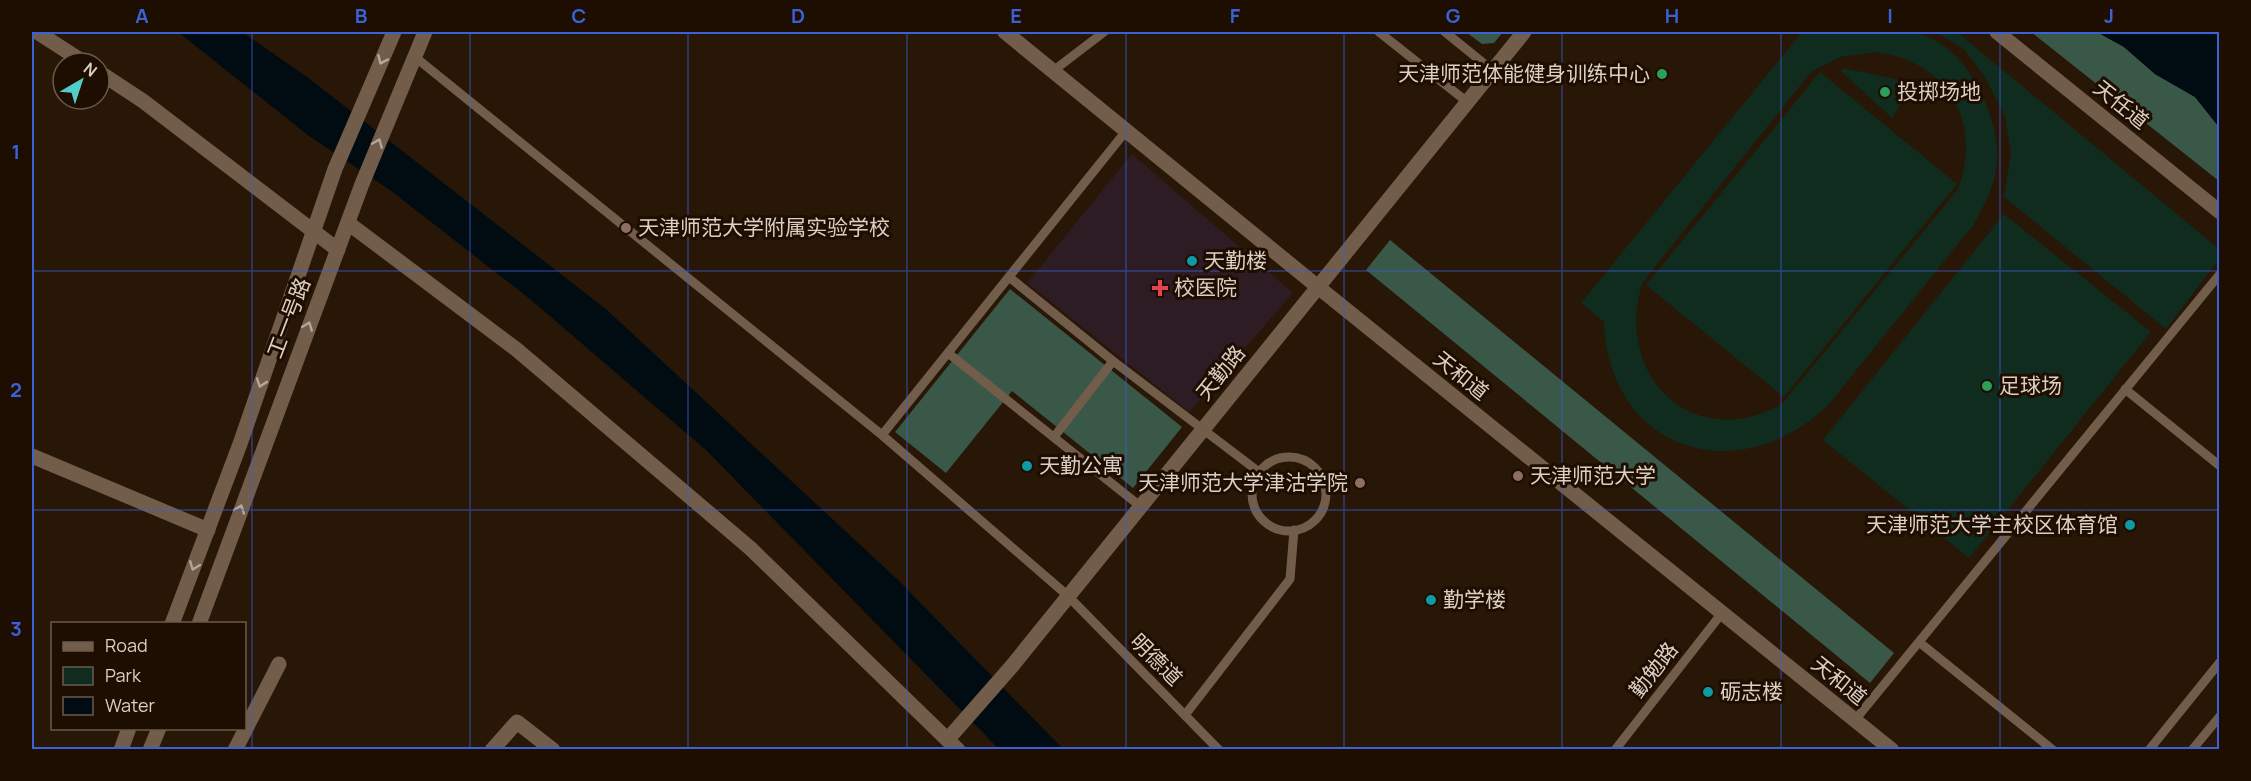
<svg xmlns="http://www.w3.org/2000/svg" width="2251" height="781" viewBox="0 0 2251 781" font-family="Manrope,'Noto Sans SC',sans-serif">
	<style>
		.medical { fill: #2d1c24 }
		.green { fill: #102c1e; fill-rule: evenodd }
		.forest { fill: #3a5848 }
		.water { fill: #000b12 }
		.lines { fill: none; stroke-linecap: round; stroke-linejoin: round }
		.lane { stroke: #725c4a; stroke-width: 9 }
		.street { stroke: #725c4a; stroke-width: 15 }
		.secondary { stroke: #725c4a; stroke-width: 15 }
		.oneway { stroke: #b6a799 }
		.grid { fill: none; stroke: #3a61d5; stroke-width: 1.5; stroke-opacity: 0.55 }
		.leisure-dot { fill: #2e9e5b; stroke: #1e0d01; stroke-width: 2 }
		.education-dot { fill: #8d6e63; stroke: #1e0d01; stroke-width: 2 }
		.culture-dot { fill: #0f9aa8; stroke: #1e0d01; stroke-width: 2 }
		.health-dot { fill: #e0444e; stroke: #1e0d01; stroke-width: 2 }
		.labels { text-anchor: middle; stroke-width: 6; stroke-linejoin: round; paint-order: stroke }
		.poi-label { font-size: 21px; fill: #dbcfc4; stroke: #1e0d01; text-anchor: start }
		.street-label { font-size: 21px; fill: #dbcfc4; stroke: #1e0d01 }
		.neatline { fill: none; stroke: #3a61d5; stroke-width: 2 }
		.grid-label { font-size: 20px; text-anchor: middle; font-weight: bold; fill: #3a61d5 }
	</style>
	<rect width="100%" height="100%" fill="#281606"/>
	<!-- medical -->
	<path class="medical" d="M1132,154L1293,293L1189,412L1027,283Z"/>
	<!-- green -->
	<path class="green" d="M1802,32C1828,31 1854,32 1880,32C1890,32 1902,30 1912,32C1963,39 2000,113 1997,160C1996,183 1985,204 1974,224L1830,403C1741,492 1609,453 1604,322L1581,303ZM1876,52C1947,61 1983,121 1958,189L1781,405C1762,414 1741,422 1719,419C1651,413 1622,340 1643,282L1811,72L1840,57Z
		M1936,32H1957L2219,249V259L2166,329L2004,197L2011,154L2005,116L1986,79L1965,50Z
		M1843,68L1910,82L1906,96L1892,118L1841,71Z
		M1820,72L1957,184L1784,397L1646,285Z
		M2004,214L2151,332L1969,558L1823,440Z"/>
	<!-- forest -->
	<path class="forest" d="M1466,32H1503L1494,43L1482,44Z
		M2031,32H2097L2124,47L2155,74L2195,97L2219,127V181Z
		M1390,240L1894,653L1870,683L1366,270Z
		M1010,289L1182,427L1133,488L1012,391L946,473L895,432Z"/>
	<!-- water -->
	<path class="water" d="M178,32H242L307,77L607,310L898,580L1063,749H999L706,450L530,299L390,190L309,136Z
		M2097,32H2219V127L2195,97L2155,74L2124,47Z"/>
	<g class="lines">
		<!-- lane -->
		<path class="lane" d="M1379,32L1466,101
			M1445,32L1492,70
			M415,57L882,435L1067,595L1219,750
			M1053,71L1104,32
			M1009,277L1113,361L1259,472
			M948,353L1140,506
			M2125,389L2220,466
			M882,435L1126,131
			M1054,437L1113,361
			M1252 494a37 37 0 1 1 74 0a37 37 0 1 1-74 0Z
			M1919,642L2053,750
			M1185,715L1290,579L1294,530
			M1855,720L2220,274
			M1615,750L1722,613
			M2149,750L2220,662
			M2192,750L2220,716"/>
		<!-- street -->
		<path class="street" d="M1997,32L2220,212
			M348,223L516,349L750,548L958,750
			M32,456L208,530
			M948,739L1012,666L1318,287L1005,32
			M235,750L279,664
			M492,750L517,722L553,750"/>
		<!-- secondary -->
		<path class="secondary" d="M37,32L85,63
			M1524,32L1318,287L1892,750
			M99,72L143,101L338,250
			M172,624L240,444L335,169L394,32
			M199,624L362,184L425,32
			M121,750L129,728
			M150,750L159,728"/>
	</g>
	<!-- one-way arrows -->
	<defs><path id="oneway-chevron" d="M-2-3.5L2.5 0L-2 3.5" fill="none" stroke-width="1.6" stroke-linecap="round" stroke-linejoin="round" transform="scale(1.5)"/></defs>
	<g class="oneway">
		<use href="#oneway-chevron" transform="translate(382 60) rotate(114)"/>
		<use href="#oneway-chevron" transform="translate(378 143) rotate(-68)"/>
		<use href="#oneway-chevron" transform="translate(308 326) rotate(-69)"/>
		<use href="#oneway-chevron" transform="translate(261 383) rotate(109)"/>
		<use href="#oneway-chevron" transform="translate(240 509) rotate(-70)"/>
		<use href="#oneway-chevron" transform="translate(194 566) rotate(111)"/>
	</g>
	<!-- grid -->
	<path class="grid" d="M252,32V750M470,32V750M688,32V750M907,32V750M1126,32V750M1344,32V750M1562,32V750M1781,32V750M2000,32V750M32,271H2220M32,510H2220"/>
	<!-- markers -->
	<g class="leisure-dot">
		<circle cx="1662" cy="74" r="6"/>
		<circle cx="1885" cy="92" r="6"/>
		<circle cx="1987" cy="386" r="6"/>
	</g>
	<g class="education-dot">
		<circle cx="626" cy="228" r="6"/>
		<circle cx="1518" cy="476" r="6"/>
		<circle cx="1360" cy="483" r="6"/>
	</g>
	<g class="culture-dot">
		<circle cx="1192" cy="261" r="6"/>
		<circle cx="1027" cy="466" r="6"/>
		<circle cx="2130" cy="525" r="6"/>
		<circle cx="1431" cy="600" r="6"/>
		<circle cx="1708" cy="692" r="6"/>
	</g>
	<path class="health-dot" d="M1157 279h6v6h6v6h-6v6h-6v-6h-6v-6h6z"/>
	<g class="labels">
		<!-- poi labels -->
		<g class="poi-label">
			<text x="1650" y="81" text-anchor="end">天津师范体能健身训练中心</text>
			<text x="1897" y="99">投掷场地</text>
			<text x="638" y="235">天津师范大学附属实验学校</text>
			<text x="1204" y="268">天勤楼</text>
			<text x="1174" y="295">校医院</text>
			<text x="1999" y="393">足球场</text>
			<text x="1039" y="473">天勤公寓</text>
			<text x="1530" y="483">天津师范大学</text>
			<text x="1348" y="490" text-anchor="end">天津师范大学津沽学院</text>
			<text x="2118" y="532" text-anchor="end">天津师范大学主校区体育馆</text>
			<text x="1443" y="607">勤学楼</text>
			<text x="1720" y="699">砺志楼</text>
		</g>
		<!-- street labels -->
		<g class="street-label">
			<text transform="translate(2121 105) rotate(39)" y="7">天任道</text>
			<text transform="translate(289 318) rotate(-69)" y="7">工一号路</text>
			<text transform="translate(1221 373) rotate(-51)" y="7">天勤路</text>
			<text transform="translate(1461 376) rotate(39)" y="7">天和道</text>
			<text transform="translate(1156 660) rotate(45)" y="7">明德道</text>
			<text transform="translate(1654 670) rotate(-52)" y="7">勤勉路</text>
			<text transform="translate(1839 681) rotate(39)" y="7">天和道</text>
		</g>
	</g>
	<!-- border -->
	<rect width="2251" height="781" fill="none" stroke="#1e0d01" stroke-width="66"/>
	<!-- legend -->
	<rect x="51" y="622" width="195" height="108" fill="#1e0d01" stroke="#6a5b4f" stroke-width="1.5"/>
	<rect x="63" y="642" width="30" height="9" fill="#725c4a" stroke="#6a5b4f" stroke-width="1.5"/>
	<text x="105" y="652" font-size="18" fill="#dbcfc4">Road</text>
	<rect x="63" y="667" width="30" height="18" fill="#102c1e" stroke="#6a5b4f" stroke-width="1.5"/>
	<text x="105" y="682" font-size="18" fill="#dbcfc4">Park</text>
	<rect x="63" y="697" width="30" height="18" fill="#000b12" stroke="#6a5b4f" stroke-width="1.5"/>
	<text x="105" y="712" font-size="18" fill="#dbcfc4">Water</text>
	<!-- north arrow -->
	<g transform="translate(81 81) rotate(39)"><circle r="28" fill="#1e0d01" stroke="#6a5b4f" stroke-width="1.5"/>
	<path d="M0-4.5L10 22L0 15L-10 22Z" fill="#53cdcb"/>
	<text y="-9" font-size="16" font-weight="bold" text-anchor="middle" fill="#dbcfc4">N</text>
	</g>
	<rect x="33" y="33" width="2185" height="715" class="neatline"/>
	<g class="grid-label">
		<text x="142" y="23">A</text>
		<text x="361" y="23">B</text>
		<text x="579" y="23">C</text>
		<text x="798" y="23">D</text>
		<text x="1016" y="23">E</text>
		<text x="1235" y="23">F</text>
		<text x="1453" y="23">G</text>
		<text x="1672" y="23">H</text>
		<text x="1890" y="23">I</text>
		<text x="2109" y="23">J</text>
		<text x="16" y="159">1</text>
		<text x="16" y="397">2</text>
		<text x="16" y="636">3</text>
	</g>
</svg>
